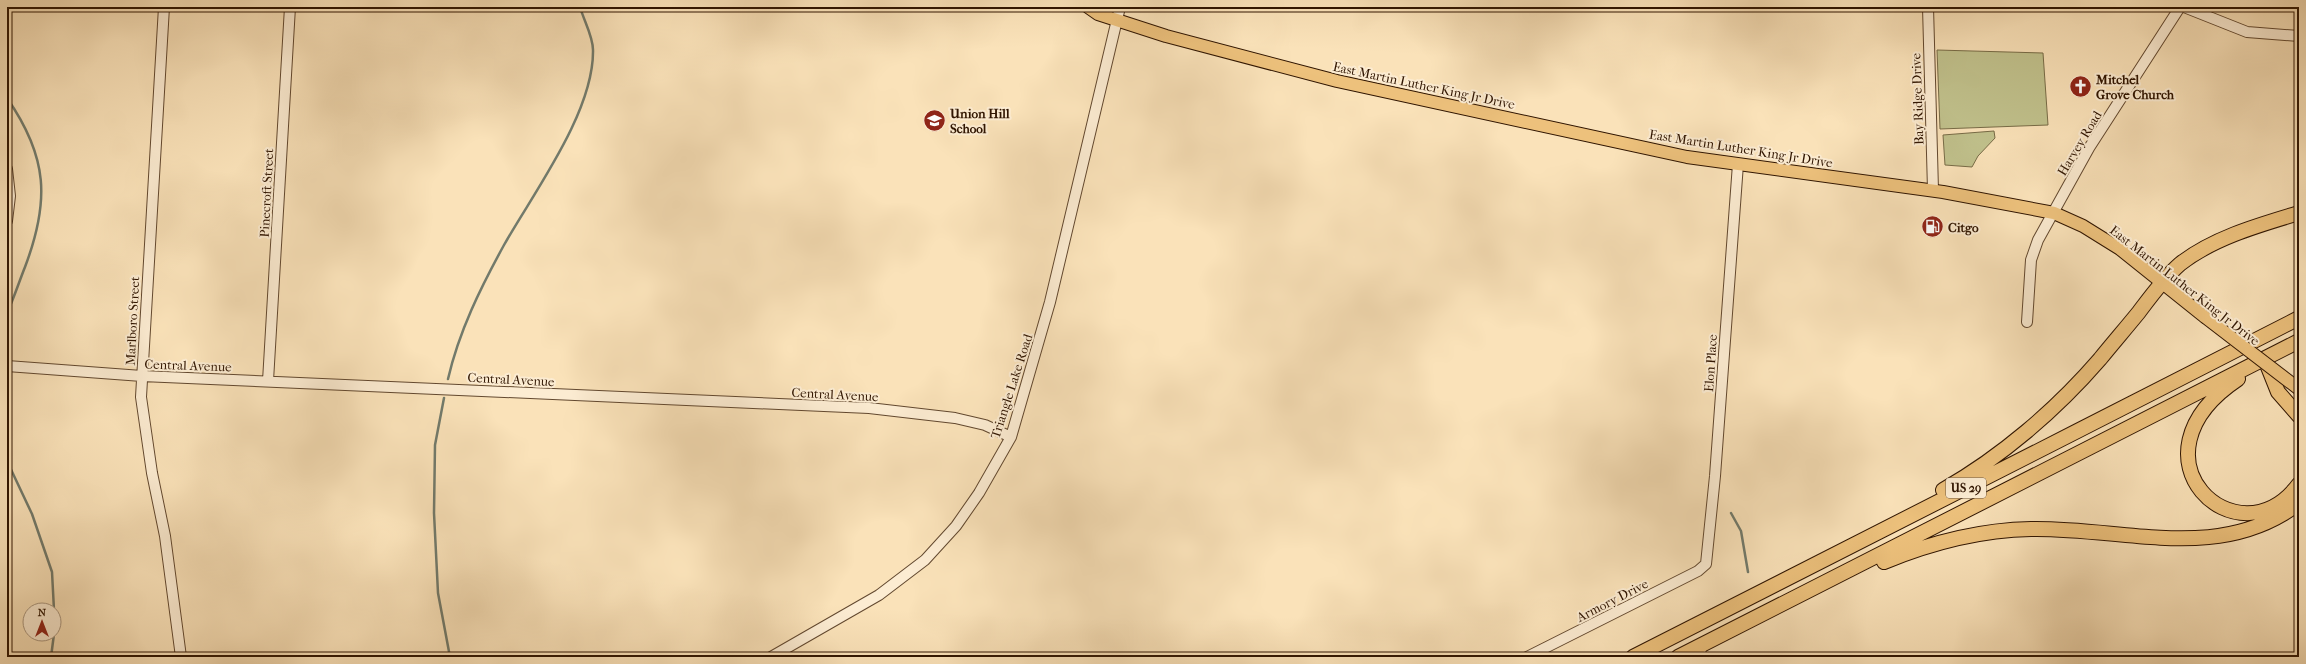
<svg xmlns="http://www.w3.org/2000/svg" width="2306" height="664" viewBox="0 0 2306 664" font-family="'IM FELL French Canon',serif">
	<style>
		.green { fill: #c1c28d; stroke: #786c47 }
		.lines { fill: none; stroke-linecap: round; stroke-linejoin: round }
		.stream { stroke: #727a6b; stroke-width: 2.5 }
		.minor-casing { stroke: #62482f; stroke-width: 12 }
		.major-casing { stroke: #301501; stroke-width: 14 }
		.highway-casing { stroke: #301501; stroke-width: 16 }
		.minor { stroke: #fcecd2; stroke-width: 10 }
		.major { stroke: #edc17c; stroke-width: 12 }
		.highway { stroke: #edc17c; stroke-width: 14 }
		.major-bridge-casing { stroke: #301501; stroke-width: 14; stroke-linecap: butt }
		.major-bridge { stroke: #edc17c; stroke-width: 12 }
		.labels { text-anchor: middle; stroke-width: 4; stroke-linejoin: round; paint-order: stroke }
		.shield { fill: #fcecd2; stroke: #6d5640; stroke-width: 1 }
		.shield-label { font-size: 12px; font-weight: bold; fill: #301501 }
		.poi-label { font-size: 13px; font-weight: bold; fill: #301501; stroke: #fcecd2; text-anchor: start }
		.street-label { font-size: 13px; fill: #301501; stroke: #fcecd2 }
	</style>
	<rect width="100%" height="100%" fill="#fae2b9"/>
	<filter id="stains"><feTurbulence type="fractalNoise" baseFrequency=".005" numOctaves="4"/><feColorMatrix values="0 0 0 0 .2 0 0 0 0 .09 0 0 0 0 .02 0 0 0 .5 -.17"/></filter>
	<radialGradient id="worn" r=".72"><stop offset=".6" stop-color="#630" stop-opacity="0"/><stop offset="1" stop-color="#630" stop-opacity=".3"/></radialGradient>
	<!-- green -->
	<path class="green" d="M1937,50L2043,53L2048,125L1940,129Z
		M1994,131L1995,138L1978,156L1972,167L1945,165L1943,135Z"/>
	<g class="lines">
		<!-- stream -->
		<path class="stream" d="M7,98C48,157 50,201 25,267C19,282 14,298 7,313
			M448,379C459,331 481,287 504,245C534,192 594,112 593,50C593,36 584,21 580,7
			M444,398L435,445L434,513L438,593L450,657
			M7,461L32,514L52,572L54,610
			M1731,513L1741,531L1748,572
			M54,624V633
			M51,657L54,634"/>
		<defs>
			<path id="minor" d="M164,7L141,397L152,473L165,536L181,657
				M1928,7L1933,190
				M2184,7L2247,32L2299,36
				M7,169L10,196L7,221
				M2027,322L2031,260L2038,240L2089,148L2180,7
				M7,366L142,376L869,408L955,418L985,425L1011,437
				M268,381L290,7
				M771,657L879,595L925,560L956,526L979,493L1011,437L1050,302L1120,7
				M1527,657L1698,571L1706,564L1715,476L1738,164
				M1700,657L1701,645"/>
			<path id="major" d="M1088,7L1098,14L1166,36L1337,81L1687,157L1943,192L2054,213L2083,226L2120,249L2205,317"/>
			<path id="highway" d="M2268,367L2278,392L2299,416
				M2238,379C2121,457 2238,566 2299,484
				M1943,490C2001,457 2056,410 2100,359C2113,343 2126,328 2139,312C2151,296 2164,278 2180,264C2213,238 2259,225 2299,213
				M1884,562C1930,543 1980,530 2031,529C2123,527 2220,564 2299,503
				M1633,657C1855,545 2077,431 2299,318
				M1678,657L2299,341"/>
		</defs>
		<!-- minor casing -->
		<use href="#minor" class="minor-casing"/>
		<!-- major casing -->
		<use href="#major" class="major-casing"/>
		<!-- highway casing -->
		<use href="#highway" class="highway-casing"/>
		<!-- minor -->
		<use href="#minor" class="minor"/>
		<!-- major -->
		<use href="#major" class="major"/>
		<!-- highway -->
		<use href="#highway" class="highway"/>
		<defs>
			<path id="major-bridge" d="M2205,317L2299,389"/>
		</defs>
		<!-- major-bridge casing -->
		<use href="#major-bridge" class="major-bridge-casing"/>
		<!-- major-bridge -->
		<use href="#major-bridge" class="major-bridge"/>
	</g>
	<!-- icons -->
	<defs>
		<symbol id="church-disc" viewBox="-11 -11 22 22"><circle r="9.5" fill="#8f2418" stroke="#fcecd2"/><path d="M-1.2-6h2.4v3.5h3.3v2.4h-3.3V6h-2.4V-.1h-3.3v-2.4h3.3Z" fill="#fff"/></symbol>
		<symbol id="school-disc" viewBox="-11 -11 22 22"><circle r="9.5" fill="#8f2418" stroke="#fcecd2"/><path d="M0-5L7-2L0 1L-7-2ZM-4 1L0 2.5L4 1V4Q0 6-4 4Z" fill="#fff"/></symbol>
		<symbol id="fuel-disc" viewBox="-11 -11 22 22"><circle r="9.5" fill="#8f2418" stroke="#fcecd2"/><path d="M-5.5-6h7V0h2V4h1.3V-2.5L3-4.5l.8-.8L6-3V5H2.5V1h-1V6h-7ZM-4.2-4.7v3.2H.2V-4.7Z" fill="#fff"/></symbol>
	</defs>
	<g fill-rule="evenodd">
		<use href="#church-disc" x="2068" y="74" width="25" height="25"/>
		<use href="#school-disc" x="922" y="108" width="25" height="25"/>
		<use href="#fuel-disc" x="1920" y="214" width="25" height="25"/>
	</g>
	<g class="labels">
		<!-- shield labels -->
		<rect class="shield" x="1946" y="478" width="40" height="20" rx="3"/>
		<g class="shield-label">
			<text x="1966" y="492">US 29</text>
		</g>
		<!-- poi labels -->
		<g class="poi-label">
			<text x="2096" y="84">Mitchel<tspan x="2096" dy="15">Grove Church</tspan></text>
			<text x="950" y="118">Union Hill<tspan x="950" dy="15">School</tspan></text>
			<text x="1948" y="232">Citgo</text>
		</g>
		<!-- street labels -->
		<g class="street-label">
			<text transform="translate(1424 85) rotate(12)" y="5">East Martin Luther King Jr Drive</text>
			<text transform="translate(1917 99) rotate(-92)" y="5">Bay Ridge Drive</text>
			<text transform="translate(2079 143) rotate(-59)" y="5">Harvey Road</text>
			<text transform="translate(1741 148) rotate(9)" y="5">East Martin Luther King Jr Drive</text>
			<text transform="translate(266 193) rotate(-87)" y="5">Pinecroft Street</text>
			<text transform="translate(2185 285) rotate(38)" y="5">East Martin Luther King Jr Drive</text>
			<text transform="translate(132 321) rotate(-87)" y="5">Marlboro Street</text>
			<text transform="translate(1710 363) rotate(-86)" y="5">Elon Place</text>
			<text transform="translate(188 365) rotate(2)" y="5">Central Avenue</text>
			<text transform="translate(511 379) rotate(3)" y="5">Central Avenue</text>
			<text transform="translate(1011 386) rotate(-72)" y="5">Triangle Lake Road</text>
			<text transform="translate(835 394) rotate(3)" y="5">Central Avenue</text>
			<text transform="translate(1612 600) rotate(-27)" y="5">Armory Drive</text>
		</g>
	</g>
	<!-- margin -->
	<rect width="2306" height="664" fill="none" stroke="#fae2b9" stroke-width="24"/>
	<rect x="8" y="8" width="2290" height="648" fill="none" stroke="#301501" stroke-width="2"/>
	<rect x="12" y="12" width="2282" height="640" fill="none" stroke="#301501"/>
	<!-- north arrow -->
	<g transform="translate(42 622)"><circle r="19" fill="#fcecd2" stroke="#aa967e"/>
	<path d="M0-3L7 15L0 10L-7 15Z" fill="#8f2418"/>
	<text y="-6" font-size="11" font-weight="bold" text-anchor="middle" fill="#301501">N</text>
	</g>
	<rect width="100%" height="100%" filter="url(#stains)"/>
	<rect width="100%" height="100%" fill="url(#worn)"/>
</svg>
